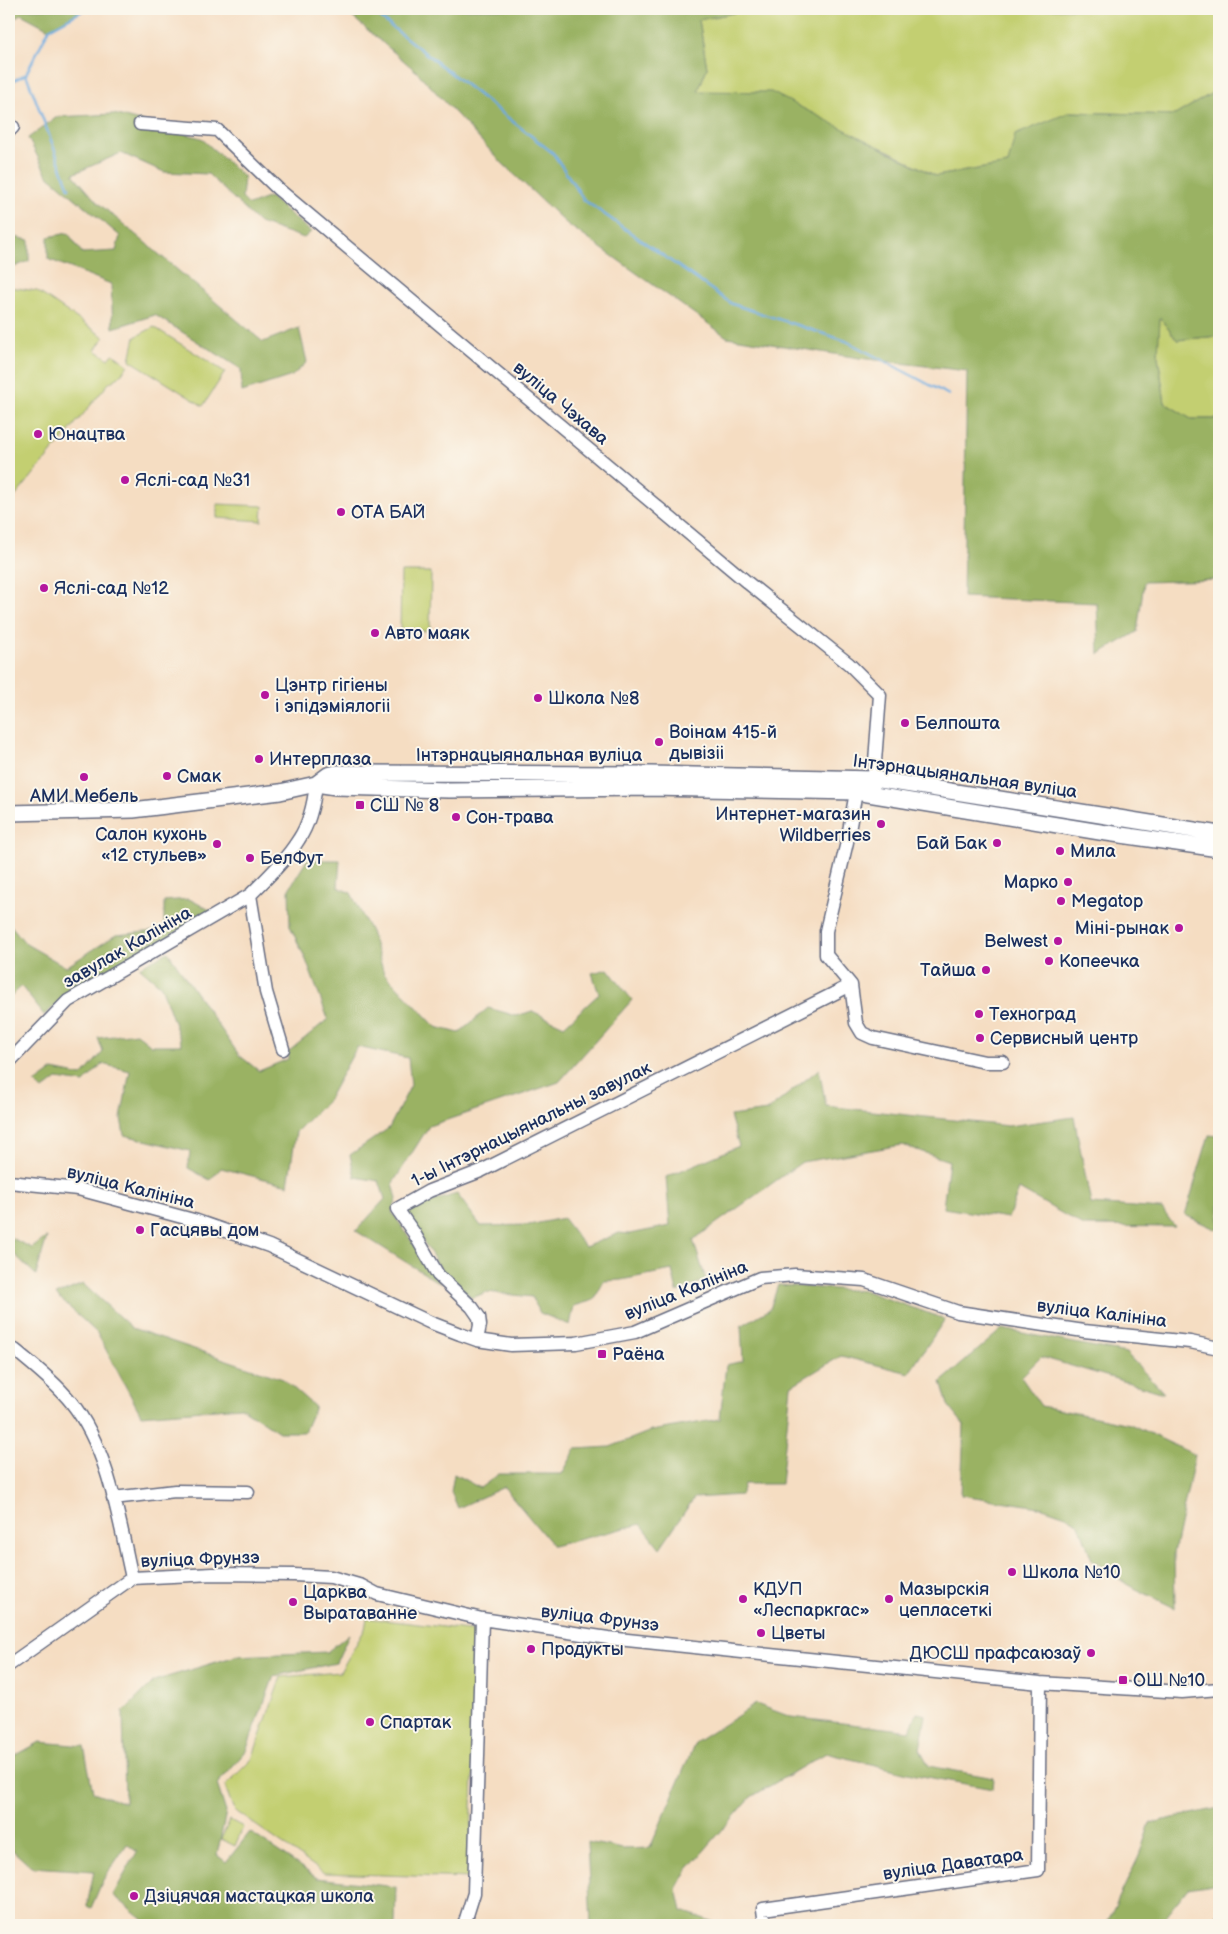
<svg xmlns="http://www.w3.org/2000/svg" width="1228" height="1934" viewBox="0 0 1228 1934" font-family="'Balsamiq Sans',sans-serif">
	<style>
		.green { fill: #c3cf71; stroke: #6f7f68 }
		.forest { fill: #9ab263; stroke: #5a7060 }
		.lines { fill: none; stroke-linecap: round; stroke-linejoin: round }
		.stream { stroke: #6daadf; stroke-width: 2.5 }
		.minor-casing { stroke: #676c81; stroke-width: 15 }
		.major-casing { stroke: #676c81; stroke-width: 18 }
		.minor { stroke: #fff; stroke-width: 12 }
		.major { stroke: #fff; stroke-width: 15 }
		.poi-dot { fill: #b5179e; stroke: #fbf7ec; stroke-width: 2 }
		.labels { text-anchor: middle; stroke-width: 4; stroke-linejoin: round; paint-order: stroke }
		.street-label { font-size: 18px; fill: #1b2f5e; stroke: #fbf7ec }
		.poi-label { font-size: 18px; fill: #1b2f5e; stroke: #fbf7ec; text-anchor: start }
	</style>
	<rect width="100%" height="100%" fill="#fbf7ec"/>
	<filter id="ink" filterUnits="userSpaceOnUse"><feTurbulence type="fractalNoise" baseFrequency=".02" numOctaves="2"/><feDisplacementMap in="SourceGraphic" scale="10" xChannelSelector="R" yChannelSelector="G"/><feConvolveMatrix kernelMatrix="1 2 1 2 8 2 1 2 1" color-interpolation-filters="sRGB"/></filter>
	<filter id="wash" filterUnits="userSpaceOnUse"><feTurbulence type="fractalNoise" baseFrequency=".0096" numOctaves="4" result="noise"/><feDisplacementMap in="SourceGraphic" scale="20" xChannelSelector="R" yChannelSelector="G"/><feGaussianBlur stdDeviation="1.12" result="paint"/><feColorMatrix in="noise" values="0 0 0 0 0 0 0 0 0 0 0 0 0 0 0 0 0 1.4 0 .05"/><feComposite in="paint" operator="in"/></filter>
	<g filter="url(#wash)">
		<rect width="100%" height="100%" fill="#f5ddc2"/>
		<!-- green -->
		<path class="green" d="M752,9H1219V89L1175,115L1070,112L1008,164L936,176L889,151L858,138L698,91L707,68L699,20Z
			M9,287L37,291L104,337L95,350L109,359L113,354L128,365L119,377L109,383L9,504Z
			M1159,317L1177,340L1219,336V419H1191L1165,403L1158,356Z
			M154,327L225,372L203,406L130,360L135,337Z
			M217,504L263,506L262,521L217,518Z
			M401,572H431L430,631L400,630Z
			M367,1618L477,1631L470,1878L324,1873L237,1812L233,1808L225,1786L252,1759L281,1677L340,1672L365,1629Z
			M230,1820L243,1827L235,1846L221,1839Z"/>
		<!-- forest -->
		<path class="forest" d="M9,9H85L49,29L21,14L9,23Z
			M343,9H752L699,20L707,68L698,91L771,92L936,176L1008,164L1015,135L1070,112L1175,115L1219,89V336L1177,340L1160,318L1158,356L1165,403L1191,419H1219V580L1144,582L1137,632L1099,654L1097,603L963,597L967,371L859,358L727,337L567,224L500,161L417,72Z
			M114,114L201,138L244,177L242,198L249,205L270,197L311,232L304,238L259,223L208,174L164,172L121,153L73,174L97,202L263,342L299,328L307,362L292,376L242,392L241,369L155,315L113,328L111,284L48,259V237L68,233L82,253L116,251L120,236L47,175L28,138L57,117Z
			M9,236L29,240V261L9,269Z
			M307,860H340L338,887L351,893L371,932L384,973L436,1027L459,1033L488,1008L517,1016L532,1011L564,1026L599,994L592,973L608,969L632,1000L559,1082L429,1126L393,1183L397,1199L392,1212L441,1284L356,1231L385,1199L379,1181L355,1177L350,1155L389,1128L411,1085L408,1058L357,1047L327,1101L296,1132L288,1185L221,1168L210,1180L188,1168L190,1151L124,1135L121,1118L130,1071L102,1064L84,1083L57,1079L43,1090L35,1083L53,1070L82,1076L103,1052L98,1038L136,1033L151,1045H182L161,986L139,967L168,952L239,1055L259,1071L288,1059V1052L328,1019L306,960L290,926L289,889Z
			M189,899L212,911L67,996L44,1015L21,986L9,999V923L26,944L66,967L116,935L164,930V901Z
			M819,1069L826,1106L1008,1126L1074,1117L1091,1204L1162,1209L1175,1227L1084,1226L1019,1189L1008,1218L943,1208L949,1161L902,1145L802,1162L693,1240L706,1280L677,1292L672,1270L621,1280L604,1281L594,1300L574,1306L570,1325L540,1313L532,1297L487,1292L472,1298L443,1273L404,1210L457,1194L481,1226L529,1225L563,1218L585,1247L619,1233L630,1234L670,1226L666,1177L739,1146L730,1116L767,1111Z
			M1209,1135L1219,1136V1230L1215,1229L1185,1215Z
			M9,1237L32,1248L47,1237L36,1275L9,1249Z
			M83,1284L132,1328L283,1379L315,1407L304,1432H279L241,1407L141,1415L97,1333L56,1295Z
			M778,1285L865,1291L945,1319L909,1373L841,1356L791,1386L781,1484H744L741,1495L694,1498L660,1548L641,1524L553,1546L504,1487L458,1508L451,1492L454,1474L480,1488L499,1474H562L576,1449L610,1447L651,1431L720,1419L726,1365L743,1361L741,1326L770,1309Z
			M1002,1329L1126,1353L1164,1393L1041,1357L1021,1377L1041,1406L1130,1424L1195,1455L1174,1553L1175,1608L1128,1585L1092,1560L1079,1524L1066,1516L1040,1507L961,1495L964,1425L948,1405L941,1382Z
			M349,1634L336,1663L274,1676L246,1751L217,1784L226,1812L217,1855L226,1862L250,1832L317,1878L396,1887L395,1925H150L113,1895L137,1852L127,1844L103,1880L91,1908L87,1906L94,1871L31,1867L9,1847V1759L40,1742L84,1746L93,1792L125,1803L123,1712L154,1681L236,1656L327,1652Z
			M756,1704L791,1717L910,1731L917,1713L926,1715L920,1749L929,1766L994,1778L993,1789L916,1775L826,1753L751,1797L688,1869L677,1889L682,1911L722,1925H591L587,1842L623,1849L650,1848L695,1743Z
			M1219,1808V1883L1188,1888L1162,1921L1168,1925H1106L1139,1856L1150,1823Z"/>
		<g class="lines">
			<!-- stream -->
			<path class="stream" d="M369,9L553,153L584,200L732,304L846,341L949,395
				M26,74L69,188
				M9,83L26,74L49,29L86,9"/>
		</g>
	</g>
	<g filter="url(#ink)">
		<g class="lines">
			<defs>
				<path id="minor" d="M140,124L217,130L278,189L748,583L849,664L880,695L873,788
					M9,131L13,127
					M250,895L266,992L283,1049
					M851,985L826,955V931L847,842L856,792
					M9,1062L68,1001L250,895C267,878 286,860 299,839C309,824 314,802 316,784
					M9,1182L78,1189L197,1221L269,1246L429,1322L460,1334L477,1340L511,1345L576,1343L635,1332L760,1278L795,1275L864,1280L958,1312L1084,1331L1190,1342L1219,1348
					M477,1340L480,1325L479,1317L472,1307L438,1275L414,1233L397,1209L429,1191L481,1171L851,985L856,1023L862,1033L873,1038L985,1062H1003
					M15,1350C34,1366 55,1382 71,1402C109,1449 119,1521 132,1578
					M113,1498L175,1491L248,1492
					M9,1665L132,1578L213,1574L294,1575L331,1577L362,1586L377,1594L482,1619L608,1638L1040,1683L1182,1692L1219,1689
					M464,1925L474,1893L482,1619
					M765,1925L763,1909L1038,1870L1040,1683
					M1218,1925L1219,1924"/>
				<path id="major" d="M316,784L328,775L336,773L650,774L874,779L1219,834
					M9,813L133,810L280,792L316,784L336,787L449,790L650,788L856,792L1100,832L1219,849"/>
			</defs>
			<!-- minor casing -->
			<use href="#minor" class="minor-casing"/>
			<!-- major casing -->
			<use href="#major" class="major-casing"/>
			<!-- minor -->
			<use href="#minor" class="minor"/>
			<!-- major -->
			<use href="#major" class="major"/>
		</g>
	</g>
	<!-- markers -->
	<g class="poi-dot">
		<circle cx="38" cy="434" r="5"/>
		<circle cx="125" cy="480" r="5"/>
		<circle cx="341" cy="512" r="5"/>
		<circle cx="44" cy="588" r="5"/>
		<circle cx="375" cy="633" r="5"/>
		<circle cx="265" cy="695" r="5"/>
		<circle cx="538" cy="698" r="5"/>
		<circle cx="905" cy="723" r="5"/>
		<circle cx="659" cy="742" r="5"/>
		<circle cx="259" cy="759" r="5"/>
		<circle cx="167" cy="776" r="5"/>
		<circle cx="84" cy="777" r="5"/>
		<rect x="355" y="800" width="10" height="10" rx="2.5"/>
		<circle cx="456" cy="817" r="5"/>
		<circle cx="881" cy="824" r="5"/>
		<circle cx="997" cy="843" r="5"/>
		<circle cx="217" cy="844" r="5"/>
		<circle cx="1060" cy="851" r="5"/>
		<circle cx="250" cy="858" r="5"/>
		<circle cx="1068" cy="882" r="5"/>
		<circle cx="1061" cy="901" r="5"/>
		<circle cx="1179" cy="928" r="5"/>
		<circle cx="1058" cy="941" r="5"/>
		<circle cx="1049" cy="961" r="5"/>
		<circle cx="986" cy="970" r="5"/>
		<circle cx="979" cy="1014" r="5"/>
		<circle cx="980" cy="1038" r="5"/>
		<circle cx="140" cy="1230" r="5"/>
		<rect x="597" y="1349" width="10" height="10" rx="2.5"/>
		<circle cx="1012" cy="1572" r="5"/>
		<circle cx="743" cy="1599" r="5"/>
		<circle cx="889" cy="1599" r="5"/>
		<circle cx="293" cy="1602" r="5"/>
		<circle cx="761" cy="1633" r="5"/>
		<circle cx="531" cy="1649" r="5"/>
		<circle cx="1091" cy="1653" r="5"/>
		<rect x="1118" y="1675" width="10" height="10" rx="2.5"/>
		<circle cx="370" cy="1722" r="5"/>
		<circle cx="134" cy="1896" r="5"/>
	</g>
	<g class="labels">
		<!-- street labels -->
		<g class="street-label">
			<text transform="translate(561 403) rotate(40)" y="6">вуліца Чэхава</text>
			<text x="529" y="761">Інтэрнацыянальная вуліца</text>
			<text transform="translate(965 776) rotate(8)" y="6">Інтэрнацыянальная вуліца</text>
			<text transform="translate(127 947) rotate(-30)" y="6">завулак Калініна</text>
			<text transform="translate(531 1124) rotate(-26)" y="6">1-ы Інтэрнацыянальны завулак</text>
			<text transform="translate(131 1187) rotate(14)" y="6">вуліца Калініна</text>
			<text transform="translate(686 1290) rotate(-22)" y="6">вуліца Калініна</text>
			<text transform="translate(1102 1313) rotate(7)" y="6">вуліца Калініна</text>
			<text transform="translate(200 1559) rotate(-2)" y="6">вуліца Фрунзэ</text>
			<text transform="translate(600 1618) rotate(7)" y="6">вуліца Фрунзэ</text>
			<text transform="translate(953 1864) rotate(-8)" y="6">вуліца Даватара</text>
		</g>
		<!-- poi labels -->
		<g class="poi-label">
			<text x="48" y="440">Юнацтва</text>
			<text x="135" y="486">Яслі-сад №31</text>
			<text x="351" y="518">ОТА БАЙ</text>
			<text x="54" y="594">Яслі-сад №12</text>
			<text x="385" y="639">Авто маяк</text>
			<text x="275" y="691">Цэнтр гігіены<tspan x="275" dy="21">і эпідэміялогіі</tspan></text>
			<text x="548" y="704">Школа №8</text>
			<text x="915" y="729">Белпошта</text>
			<text x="669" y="738">Воінам 415-й<tspan x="669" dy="21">дывізіі</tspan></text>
			<text x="269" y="765">Интерплаза</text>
			<text x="177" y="782">Смак</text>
			<text x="84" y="802" text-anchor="middle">АМИ Мебель</text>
			<text x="370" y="811">СШ № 8</text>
			<text x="871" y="820" text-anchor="end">Интернет-магазин<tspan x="871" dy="21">Wildberries</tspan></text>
			<text x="466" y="823">Сон-трава</text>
			<text x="207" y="840" text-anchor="end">Салон кухонь<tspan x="207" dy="21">«12 стульев»</tspan></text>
			<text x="987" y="849" text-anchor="end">Бай Бак</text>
			<text x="1070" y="857">Мила</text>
			<text x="260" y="864">БелФут</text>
			<text x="1058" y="888" text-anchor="end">Марко</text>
			<text x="1071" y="907">Megatop</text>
			<text x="1169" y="934" text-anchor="end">Міні-рынак</text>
			<text x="1048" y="947" text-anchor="end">Belwest</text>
			<text x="1059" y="967">Копеечка</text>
			<text x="976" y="976" text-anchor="end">Тайша</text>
			<text x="989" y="1020">Техноград</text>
			<text x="990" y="1044">Сервисный центр</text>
			<text x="150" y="1236">Гасцявы дом</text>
			<text x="612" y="1360">Раёна</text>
			<text x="1022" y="1578">Школа №10</text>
			<text x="753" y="1595">КДУП<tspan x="753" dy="21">«Леспаркгас»</tspan></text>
			<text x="899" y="1595">Мазырскія<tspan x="899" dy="21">цепласеткі</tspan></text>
			<text x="303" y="1598">Царква<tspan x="303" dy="21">Выратаванне</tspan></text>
			<text x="771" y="1639">Цветы</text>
			<text x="541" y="1655">Продукты</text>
			<text x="1081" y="1659" text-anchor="end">ДЮСШ прафсаюзаў</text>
			<text x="1133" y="1686">ОШ №10</text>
			<text x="380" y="1728">Спартак</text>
			<text x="144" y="1902">Дзіцячая мастацкая школа</text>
		</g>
	</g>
	<!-- margin -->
	<rect width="1228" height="1934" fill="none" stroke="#fbf7ec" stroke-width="30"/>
</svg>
